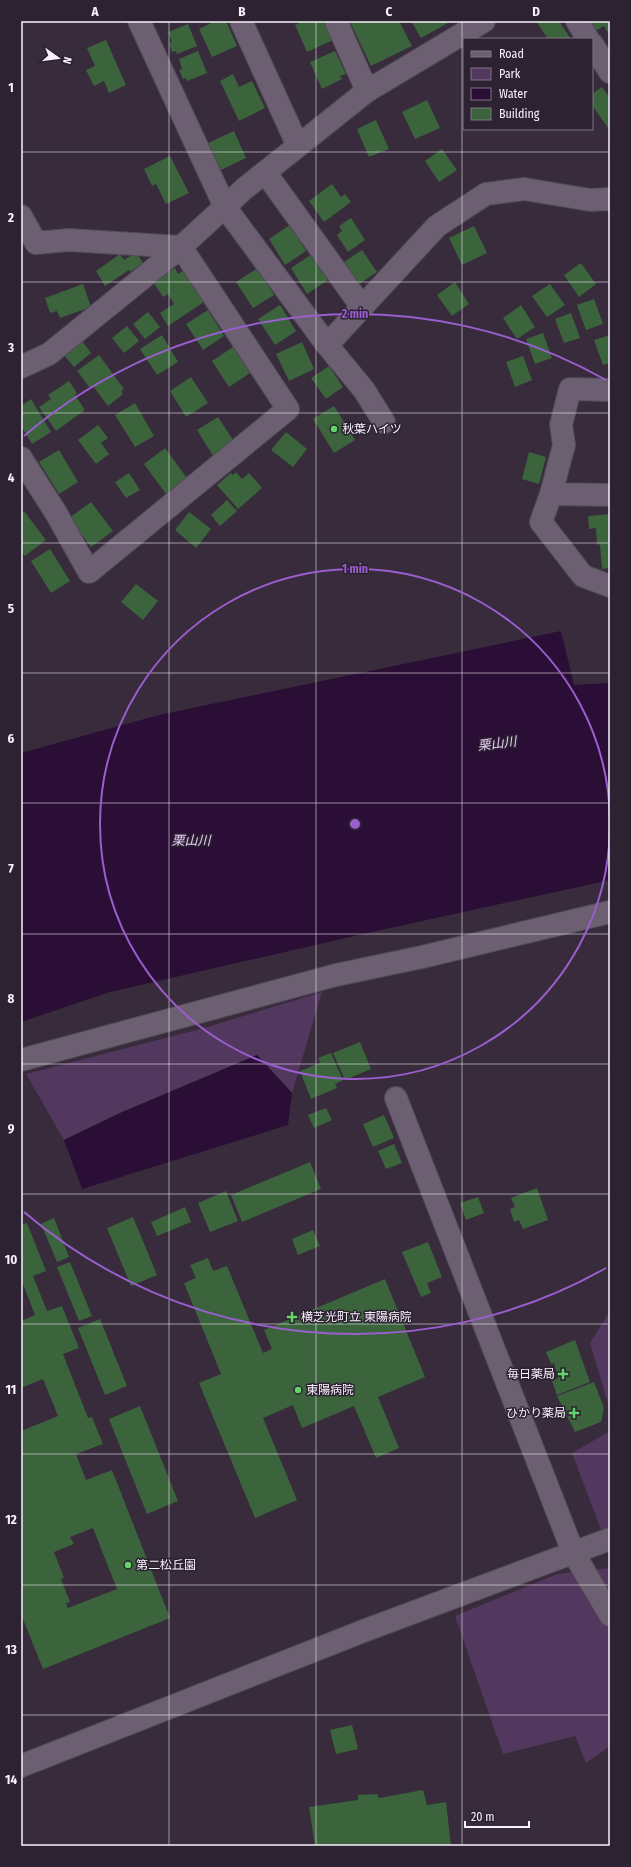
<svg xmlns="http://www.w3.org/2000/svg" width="631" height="1867" viewBox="0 0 631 1867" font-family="'Fira Sans Condensed','Noto Sans JP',sans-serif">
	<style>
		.green { fill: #52375e }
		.water { fill: #2a0e35 }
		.building { fill: #3b643c; fill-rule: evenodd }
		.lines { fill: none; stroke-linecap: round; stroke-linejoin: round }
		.minor-casing { stroke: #534957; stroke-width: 24 }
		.minor { stroke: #6b5f71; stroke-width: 22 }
		.grid { fill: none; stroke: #f9f2fc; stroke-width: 1; stroke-opacity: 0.55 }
		.ring { fill: none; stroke: #9a5ece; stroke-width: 2 }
		.poi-dot { fill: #63d468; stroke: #2c2232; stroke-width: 1.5 }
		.labels { text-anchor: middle; stroke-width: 3; stroke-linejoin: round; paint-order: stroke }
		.poi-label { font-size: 12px; fill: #f9f2fc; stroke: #2c2232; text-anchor: start }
		.water-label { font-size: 13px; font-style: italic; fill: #e9ccf7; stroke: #2c2232 }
		.centre { fill: #9a5ece; stroke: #2c2232; stroke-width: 2 }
		.ring-label { font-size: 12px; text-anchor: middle; font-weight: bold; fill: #9a5ece; stroke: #2c2232; stroke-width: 3; stroke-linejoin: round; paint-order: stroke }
		.neatline { fill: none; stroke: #f9f2fc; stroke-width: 1.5 }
		.grid-label { font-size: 13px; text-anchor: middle; font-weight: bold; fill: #f9f2fc }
	</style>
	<rect width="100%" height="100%" fill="#372b3c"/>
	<!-- green -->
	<path class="green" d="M322,992L292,1093L257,1055L120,1113L64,1140L26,1074L204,1028Z
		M610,1311V1410L590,1343Z
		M610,1431V1554L572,1453Z
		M610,1568V1746L586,1763L575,1736L503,1754L455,1616L557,1574Z"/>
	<!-- water -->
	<path class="water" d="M561,631L574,685L610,683V880L363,934L110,992L21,1022V753L159,715Z
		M257,1055L292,1093L288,1125L82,1189L64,1140L120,1113Z"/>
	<!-- building -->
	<path class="building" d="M215,21H226L237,46L212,57L199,29Z
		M303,21H324L333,40L307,52L295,25Z
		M399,21L412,46L371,66L350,22Z
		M411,21H447L448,23L421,38Z
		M536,21H559L571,39H548Z
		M593,21H610V36L604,26L592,33L588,24Z
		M188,24L197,46L177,54L176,51L172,52L169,43L172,42L168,32Z
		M106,40L126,85L109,93L104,81L94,86L86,70L95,66L87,48Z
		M198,51L207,73L187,81L186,78L183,79L179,70L182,69L179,59Z
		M335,51L346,74L340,76L342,79L322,89L310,62Z
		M233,74L239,87L252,81L265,108L239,121L220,81Z
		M602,87L610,98V131L592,105V94Z
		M427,100L440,128L415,139L402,112Z
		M376,120L389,149L369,157L357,129Z
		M234,131L246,158L221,170L208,143Z
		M442,149L457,170L439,182L425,161Z
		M170,156L189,193L166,204L156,184L152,186L144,169Z
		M332,184L341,197L345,194L351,202L324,222L309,201Z
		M351,218L365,240L348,252L337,235L342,231L339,226Z
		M290,225L306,251L285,265L269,239Z
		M474,226L487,253L462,265L449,238Z
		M362,250L377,272L359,284L344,262Z
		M136,252L143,263L130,272L129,270L105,286L96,271L120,254L124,260Z
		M312,254L328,280L307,294L291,268Z
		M581,263L596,284L579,297L564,275Z
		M175,268L178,274L184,270L204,302L168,326L160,313L174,304L168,294L163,297L153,282Z
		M258,268L274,295L253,308L236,282Z
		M455,282L469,304L452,316L437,295Z
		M83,284L91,307L60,318L57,311L50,313L45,298Z
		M550,284L565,305L547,317L532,296Z
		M594,299L603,324L586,330L577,305Z
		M280,305L296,331L275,345L258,319Z
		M521,305L535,327L517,339L503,318Z
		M208,310L224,336L203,350L186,324Z
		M148,312L160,327L145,339L133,324Z
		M571,313L580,338L564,343L555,319Z
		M127,326L139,341L124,353L112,338Z
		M543,333L552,358L535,364L526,339Z
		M162,335L178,362L157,375L140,349Z
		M610,335V363L603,365L594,340Z
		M82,341L91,353L74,367L64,355Z
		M302,342L314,369L289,381L276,354Z
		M233,347L250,373L229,387L212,361Z
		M99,355L124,389L121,391L123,394L108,406L93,386L90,388L77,371Z
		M523,356L532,380L515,387L506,362Z
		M329,366L343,387L326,399L311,378Z
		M191,377L208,403L186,417L170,391Z
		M69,381L77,393L75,395L85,410L56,431L39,407L51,399L48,395Z
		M31,399L51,432L32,444L21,426V406Z
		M135,403L154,436L135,447L115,415Z
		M334,406L355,440L334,453L313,419Z
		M218,417L235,443L213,456L197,430Z
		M98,425L108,438L101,443L109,454L96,464L78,440Z
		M286,432L307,449L293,467L271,450Z
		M165,448L187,478L166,494L144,464Z
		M59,450L78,482L59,494L39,462Z
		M529,452L546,457L539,484L522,479Z
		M236,472L242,479L249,473L262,488L238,509L217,485L231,473L233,475Z
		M129,473L140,490L126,498L115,482Z
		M227,500L237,511L220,526L211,515Z
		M91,502L113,531L91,547L69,518Z
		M24,511L46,540L25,556L21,551V513Z
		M189,512L211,529L196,548L175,530Z
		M610,514V568L602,569L600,544L597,545L596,528L589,529L588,516Z
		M50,549L70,581L51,593L31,561Z
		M136,584L158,601L143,620L121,602Z
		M360,1042L371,1069L345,1080L333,1053Z
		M331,1053L343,1080L335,1084L337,1088L311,1099L300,1071L320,1063L318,1058Z
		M326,1108L332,1120L314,1128L308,1115Z
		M384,1115L394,1138L373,1147L363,1124Z
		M394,1144L402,1163L386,1169L378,1151Z
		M310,1162L321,1189L242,1222L231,1195Z
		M537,1188L548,1220L523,1229L519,1220L514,1222L510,1209L515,1207L511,1198Z
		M226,1191L238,1221L210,1232L198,1203Z
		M478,1197L484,1213L466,1220L460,1203Z
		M185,1207L191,1222L157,1236L151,1222Z
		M133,1217L157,1275L131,1286L107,1228Z
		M54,1218L69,1257L57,1262L41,1224Z
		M27,1223L46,1271L33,1276L47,1311L62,1306L79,1348L63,1354L88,1418L92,1417L103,1444L76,1454L86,1480L112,1470L170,1618L43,1669L21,1614V1431L58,1416L43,1379L21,1388V1321L35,1315L21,1279V1225ZM93,1528L117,1589L68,1608L66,1603L70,1602L61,1579L64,1578L54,1552L74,1544L70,1537Z
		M313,1230L320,1246L298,1255L292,1239Z
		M428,1242L442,1277L427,1283L431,1293L421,1297L402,1252Z
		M208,1258L213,1271L227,1266L263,1353L272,1349L264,1330L385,1279L425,1377L378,1397L399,1448L376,1458L354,1406L302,1428L293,1405L263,1418L297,1500L255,1518L199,1383L221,1374L184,1283L196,1278L190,1265Z
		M70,1262L92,1316L79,1321L57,1267Z
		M100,1319L127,1386L105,1395L78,1328Z
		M575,1340L590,1382L557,1395L552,1381L558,1378L554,1363L551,1364L546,1352Z
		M594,1382L604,1408L601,1422L575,1432L557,1396Z
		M140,1406L178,1501L147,1514L109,1419Z
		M352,1725L358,1749L336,1754L330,1730Z
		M423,1790L427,1805L446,1802L451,1846H315L309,1807L358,1800V1795L377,1794L379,1798Z"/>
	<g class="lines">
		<defs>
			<path id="minor" d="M139,21L225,207L327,345
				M241,21L298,146
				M336,21L367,91
				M577,21L588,39
				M592,44L610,72
				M265,172L362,307
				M21,216L36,243L69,240L181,247L288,409L89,572L56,513L21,458
				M21,367L49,354L181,247L244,189L367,91L484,21
				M610,390L570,389L561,425L564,445L551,494L541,522L583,576L610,586
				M384,422L364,390L327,345L437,226L486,194L524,189L590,200L610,199
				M551,494L610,495
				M21,1060L336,975L422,957L610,912
				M396,1098L573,1552L610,1615
				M21,1766L366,1630L610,1539"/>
		</defs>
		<!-- minor casing -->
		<use href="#minor" class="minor-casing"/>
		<!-- minor -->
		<use href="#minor" class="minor"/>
	</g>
	<!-- grid -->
	<path class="grid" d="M169,21V1846M316,21V1846M462,21V1846M21,152H610M21,282H610M21,413H610M21,543H610M21,673H610M21,803H610M21,934H610M21,1064H610M21,1194H610M21,1324H610M21,1454H610M21,1585H610M21,1715H610"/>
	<!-- distance rings -->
	<g class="ring">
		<path d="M610 826A255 255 0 1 1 610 822"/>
		<path d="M606 1268A510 510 0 0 1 24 1212M24 436A510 510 0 0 1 606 380"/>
	</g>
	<!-- markers -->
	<g class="poi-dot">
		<circle cx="334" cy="429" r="4"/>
		<path d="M290 1311h4v4h4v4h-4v4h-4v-4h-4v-4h4z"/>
		<path d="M561 1368h4v4h4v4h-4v4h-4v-4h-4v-4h4z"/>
		<circle cx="298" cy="1390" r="4"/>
		<path d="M572 1407h4v4h4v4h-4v4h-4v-4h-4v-4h4z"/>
		<circle cx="128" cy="1565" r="4"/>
	</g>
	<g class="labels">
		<!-- poi labels -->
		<g class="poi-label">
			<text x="342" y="433">秋葉ハイツ</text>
			<text x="301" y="1321">横芝光町立 東陽病院</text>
			<text x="555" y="1378" text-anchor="end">毎日薬局</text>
			<text x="306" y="1394">東陽病院</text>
			<text x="566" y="1417" text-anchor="end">ひかり薬局</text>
			<text x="136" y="1569">第二松丘園</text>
		</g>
		<!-- water labels -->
		<g class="water-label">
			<text transform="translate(497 743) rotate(-7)" y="5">栗山川</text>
			<text x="191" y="845">栗山川</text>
		</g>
	</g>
	<circle cx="355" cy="824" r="6" class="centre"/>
	<g class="ring-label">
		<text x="355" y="318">2 min</text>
		<text x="355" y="573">1 min</text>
	</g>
	<!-- border -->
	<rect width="631" height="1867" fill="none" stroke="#2c2232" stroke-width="44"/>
	<!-- legend -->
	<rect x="463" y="38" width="130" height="92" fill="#2c2232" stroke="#7e7583"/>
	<rect x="471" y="51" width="20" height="6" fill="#6b5f71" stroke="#7e7583"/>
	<text x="499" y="58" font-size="12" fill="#f9f2fc">Road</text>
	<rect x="471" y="68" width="20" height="12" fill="#52375e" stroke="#7e7583"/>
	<text x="499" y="78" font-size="12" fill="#f9f2fc">Park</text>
	<rect x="471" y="88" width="20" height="12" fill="#2a0e35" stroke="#7e7583"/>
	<text x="499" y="98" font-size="12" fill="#f9f2fc">Water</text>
	<rect x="471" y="108" width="20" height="12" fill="#3b643c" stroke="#7e7583"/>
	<text x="499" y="118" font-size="12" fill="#f9f2fc">Building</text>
	<!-- north arrow -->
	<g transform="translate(58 58) rotate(104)" stroke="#2c2232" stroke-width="3" paint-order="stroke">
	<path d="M0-3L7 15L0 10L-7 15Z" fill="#f9f2fc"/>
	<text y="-6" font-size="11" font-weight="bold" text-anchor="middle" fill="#f9f2fc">N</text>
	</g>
	<!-- scale -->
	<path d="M465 1821v6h64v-6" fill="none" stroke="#f9f2fc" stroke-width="2"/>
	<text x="471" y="1821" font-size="12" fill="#f9f2fc" stroke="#2c2232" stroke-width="3" paint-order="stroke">20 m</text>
	<rect x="22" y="22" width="587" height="1823" class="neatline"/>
	<g class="grid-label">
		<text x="95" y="16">A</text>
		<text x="242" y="16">B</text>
		<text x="389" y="16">C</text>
		<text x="536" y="16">D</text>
		<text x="11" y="92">1</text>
		<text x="11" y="222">2</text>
		<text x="11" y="352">3</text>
		<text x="11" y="482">4</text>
		<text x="11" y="613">5</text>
		<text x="11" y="743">6</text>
		<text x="11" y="873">7</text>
		<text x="11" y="1003">8</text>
		<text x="11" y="1133">9</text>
		<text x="11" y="1264">10</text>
		<text x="11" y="1394">11</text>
		<text x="11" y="1524">12</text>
		<text x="11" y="1654">13</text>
		<text x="11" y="1784">14</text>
	</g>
</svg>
